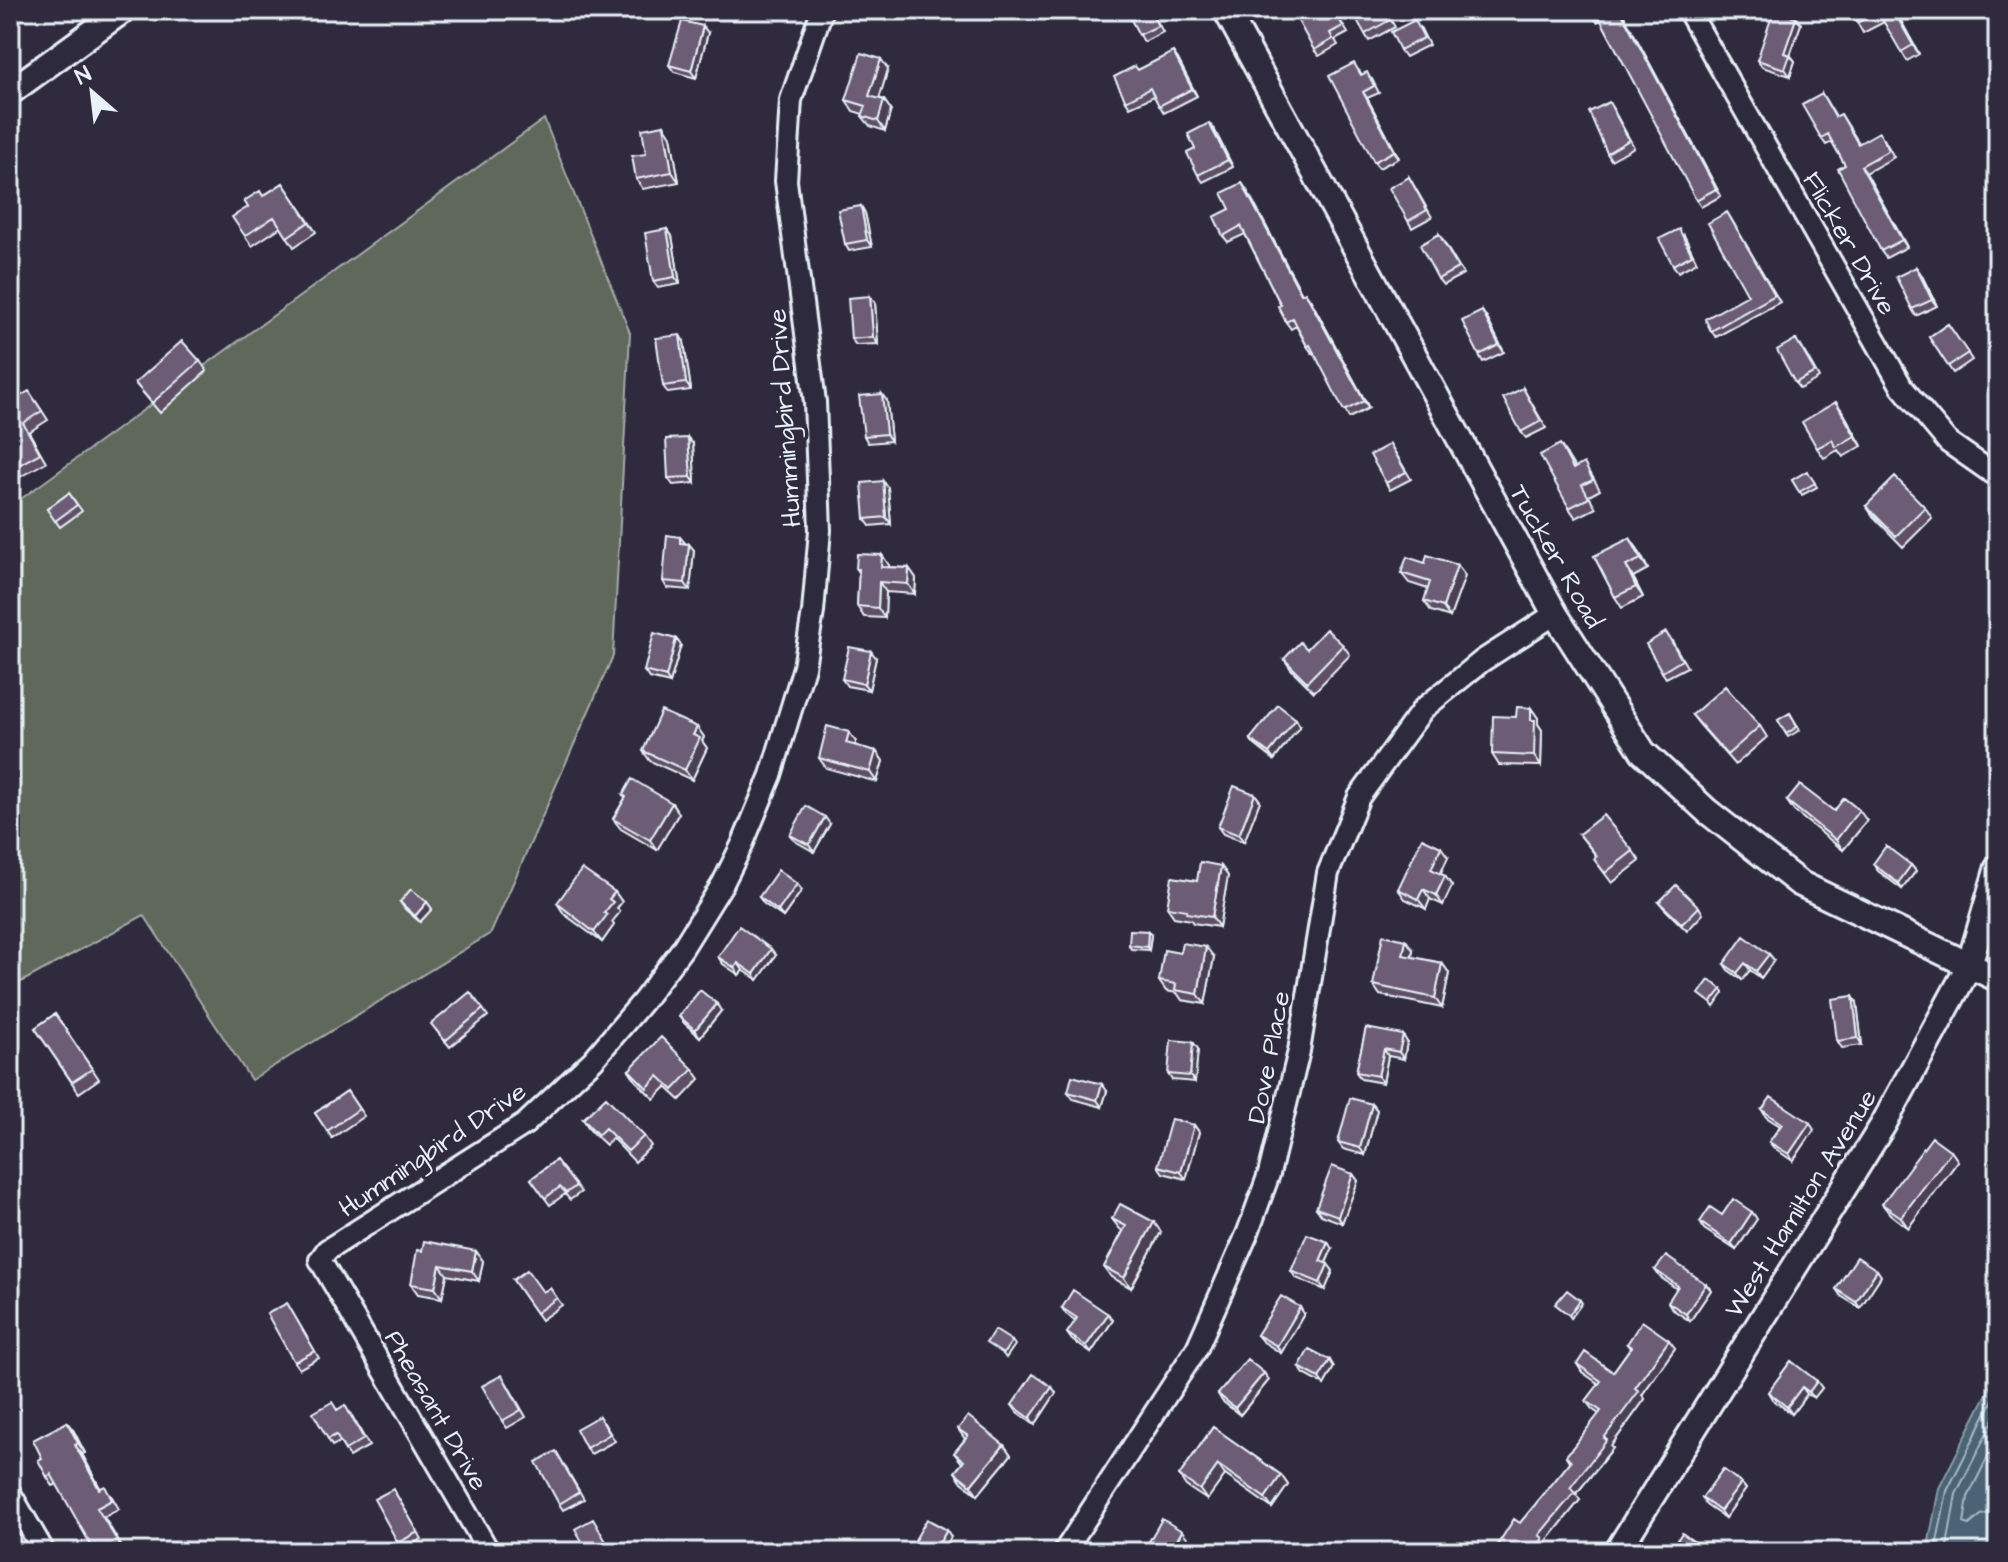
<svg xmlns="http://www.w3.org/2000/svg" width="2008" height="1562" viewBox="0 0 2008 1562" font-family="'Architects Daughter',sans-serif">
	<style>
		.green { fill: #60685b; stroke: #a4acaa; stroke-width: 2 }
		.water { fill: #4b6375; stroke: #8a9ca9; stroke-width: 2 }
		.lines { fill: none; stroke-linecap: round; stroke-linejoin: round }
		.shore { stroke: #a9b8c4; stroke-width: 2 }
		.minor-casing { stroke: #e8f1f8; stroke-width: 26 }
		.tertiary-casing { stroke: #e8f1f8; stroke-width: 30 }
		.minor { stroke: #2f2a3d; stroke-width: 20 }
		.tertiary { stroke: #2f2a3d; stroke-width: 24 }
		.wall { fill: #5e4f65; stroke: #e8f1f8; stroke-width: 2 }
		.shaded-wall { fill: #4c4053; stroke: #e8f1f8; stroke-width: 2 }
		.building { fill: #6d5c76; stroke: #e8f1f8; stroke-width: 2 }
		.labels { text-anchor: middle; stroke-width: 7; stroke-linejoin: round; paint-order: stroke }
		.street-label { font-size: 26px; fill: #e8f1f8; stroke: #2f2a3d }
	</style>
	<rect width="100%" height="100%" fill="#2f2a3d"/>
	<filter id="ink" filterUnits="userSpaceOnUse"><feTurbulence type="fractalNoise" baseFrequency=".0125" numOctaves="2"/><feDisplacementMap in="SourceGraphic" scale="16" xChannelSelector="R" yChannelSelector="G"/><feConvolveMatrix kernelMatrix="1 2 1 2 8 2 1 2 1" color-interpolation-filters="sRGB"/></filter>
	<g filter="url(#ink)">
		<!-- green -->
		<path class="green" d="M544,119L630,333L613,656L491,933L251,1080L144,915L10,988V499L14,504Z"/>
		<!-- water -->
		<path class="water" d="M1998,1372V1532L1991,1552H1927L1939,1488Z"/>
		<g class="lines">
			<!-- shore -->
			<path class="shore" d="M1998,1436L1968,1497L1964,1523L1969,1525L1981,1515L1998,1511
				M1935,1552L1947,1491L1998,1390
				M1946,1552L1956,1494L1998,1411"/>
			<defs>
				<path id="minor" d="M1688,10L1902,387L1948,442L1998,477
					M10,1493L44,1552
					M489,1552L320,1260L327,1250L525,1124L593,1060L643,1001L682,949L723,883L742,845L771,775L804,667L813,612L820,530L815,402L786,181L791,100L822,10
					M1064,1552L1197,1348L1248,1232L1269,1174L1299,1051L1328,873L1359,797L1423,709L1482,661L1555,614"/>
				<path id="tertiary" d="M1226,10L1555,614L1643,752L1707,811L1799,883L1998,979
					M10,92L123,10
					M1617,1552L1883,1125L1969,966L1998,867"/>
			</defs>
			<!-- minor casing -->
			<use href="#minor" class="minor-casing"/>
			<!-- tertiary casing -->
			<use href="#tertiary" class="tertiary-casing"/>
			<!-- minor -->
			<use href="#minor" class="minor"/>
			<!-- tertiary -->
			<use href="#tertiary" class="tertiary"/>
		</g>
		<!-- wall -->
		<path class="wall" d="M1126,10H1151L1163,32L1144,42Z
			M1385,10L1395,27L1369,41L1365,34Z
			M1589,10H1621L1721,196L1701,207L1601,20L1597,22Z
			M1850,10H1895L1919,54L1907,61L1884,22L1863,33Z
			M1335,12L1348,33L1335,40L1338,45L1319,56L1314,50L1323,19Z
			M1796,18L1801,24L1790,55L1795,61L1790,76L1762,67L1757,60Z
			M1420,27L1429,45L1405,57L1400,50Z
			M708,33L696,78L674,72L669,65Z
			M1173,52L1197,96L1164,113L1154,96L1130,107L1126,101L1138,70Z
			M888,69L879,98L884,100L891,110L885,131L870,126L862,116L863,114L853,111L846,100Z
			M1359,70L1362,75L1372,79L1379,93L1367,98L1399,158L1379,168L1374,162Z
			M1822,94L1836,117L1841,114L1859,143L1884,139L1894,157L1866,173L1907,247L1886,258L1881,251L1845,165L1832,142L1826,145L1821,138Z
			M1613,109L1634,147L1611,160L1607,153Z
			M664,125L671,136L679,182L643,189L636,179L646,154Z
			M1214,129L1233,167L1203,182L1198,175L1195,149Z
			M1409,177L1432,217L1412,228L1408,221Z
			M283,183L316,232L294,247L281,227L252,246L245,236L263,196Z
			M1242,183L1302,294L1310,299L1369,408L1349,418L1314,352L1312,353L1307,346L1296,326L1291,329L1286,322L1281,305L1245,234L1228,242L1223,236L1230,209Z
			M861,206L865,213L872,247L849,251L845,244Z
			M1727,212L1780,302L1716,337L1711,331L1748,295Z
			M667,229L672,236L680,284L658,288L653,281Z
			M1439,234L1463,274L1443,285L1438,279Z
			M1684,235L1697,262L1678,272L1673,265Z
			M1916,267L1921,274L1937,306L1916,316L1912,309Z
			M870,296L875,303L878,344L856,345L851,339Z
			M1482,311L1504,352L1483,362L1479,355Z
			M1948,324L1972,360L1953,373L1929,337Z
			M684,342L691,390L668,393L663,386Z
			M1801,346L1819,378L1800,389L1795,383Z
			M200,361L207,371L160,413L135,383Z
			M1523,388L1546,428L1526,438L1521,432Z
			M35,400L48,420L29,432L46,462L20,477L10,462V402Z
			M887,401L891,441L868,443L864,436Z
			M1843,412L1862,446L1843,457L1838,450L1824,458L1817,448Z
			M693,444L695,483L673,485L668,478Z
			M1390,444L1411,479L1390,490L1386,483Z
			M1560,444L1575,468L1591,474L1600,490L1589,496L1596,508L1576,518L1569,508Z
			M1807,471L1817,487L1802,495L1792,480Z
			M888,488L891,524L870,526L865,519Z
			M69,493L82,511L60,527L47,509Z
			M1866,506L1925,507L1932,518L1903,547L1873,516Z
			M680,537L685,543L694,550L690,590L667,588L663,581Z
			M1637,548L1648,569L1633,577L1643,597L1622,608L1615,597L1594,556Z
			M882,555L889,567L909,568L916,578L915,594L886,592L885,618L864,617L857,606L859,574L856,569Z
			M1425,563L1457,565L1465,576L1450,617L1431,611L1424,601L1428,589L1409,583L1401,573Z
			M676,639L681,645L670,683L649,678L644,671Z
			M1671,639L1687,667L1666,678L1662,672Z
			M1343,645L1350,655L1314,692L1291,669L1284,659Z
			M876,658L869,690L847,686L842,679Z
			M1531,708L1538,718V724L1542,730L1541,766L1499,765L1492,754L1516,717Z
			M1790,713L1800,730L1788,737L1778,720Z
			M1692,715L1760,726L1767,737L1735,765L1700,725Z
			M1300,726L1274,760L1255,745L1250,739Z
			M697,727L704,737L702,741L707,748L692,780L650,761L643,751Z
			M856,742L855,746L876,751L883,761L877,782L826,768L819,758Z
			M1255,794L1260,801L1244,842L1223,834L1218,827Z
			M623,795L679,813L657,850L621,829L613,819L625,798Z
			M1787,801L1834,811L1867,821L1843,850L1794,811Z
			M830,824L814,852L795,841L790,835Z
			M1579,834L1633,851L1640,861L1612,883L1594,859L1597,857Z
			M1448,857L1440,874L1445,876L1452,886L1443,905L1430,899L1426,909L1405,899L1398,889Z
			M1873,864L1911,865L1916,871L1902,889L1878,871Z
			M1221,866L1228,876L1219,927L1193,923L1191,920L1174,917L1167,907L1197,881Z
			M802,890L783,917L764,904L759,897Z
			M615,892L622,902L617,908L620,912L612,922L614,925L602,942L564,914L557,903Z
			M400,902H427L432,909L420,922L405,909Z
			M1659,902L1699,907L1703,914L1687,931L1664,908Z
			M1151,935L1149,950L1131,949L1129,945Z
			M1413,950L1412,957L1442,963L1449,973L1442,1008L1380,995L1373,985Z
			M1769,954L1774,960L1761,978L1750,970L1742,980L1728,970L1724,964Z
			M776,955L758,980L743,970L739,975L723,964L718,957Z
			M1214,957L1205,1004L1182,1000L1177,993L1166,991L1159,981Z
			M1857,1003L1862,1045L1842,1048L1837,1041Z
			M483,1009L488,1016L450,1047L436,1030Z
			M721,1011L700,1037L684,1023L679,1016Z
			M55,1014L99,1079L79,1093L35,1028Z
			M1366,1028L1407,1042L1404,1059L1388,1056L1383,1083L1361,1079L1356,1072Z
			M1193,1042L1198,1049L1195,1082L1172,1080L1168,1074Z
			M693,1069L700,1079L680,1100L666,1087L654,1099L636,1081L629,1070Z
			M347,1091L364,1116L332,1138L315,1113Z
			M1107,1091L1102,1107L1073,1099L1068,1092Z
			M1372,1104L1377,1110L1365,1155L1343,1149L1338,1142Z
			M1762,1110L1814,1130L1793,1161L1774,1148L1769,1142L1780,1126L1766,1117Z
			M583,1119L644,1136L651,1146L635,1162L612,1138L606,1145L590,1130Z
			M1194,1125L1199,1132L1186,1179L1163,1173L1158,1166Z
			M1951,1151L1958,1161L1908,1228L1890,1214L1882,1204Z
			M556,1160L581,1192L570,1200L565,1194L550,1205L531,1179Z
			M1353,1174L1358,1181L1342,1223L1321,1215L1316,1208Z
			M1752,1212L1757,1219L1736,1250L1704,1229L1700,1222Z
			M1112,1219L1161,1232L1131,1288L1111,1277L1104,1267L1123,1231L1120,1229Z
			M1332,1249L1326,1263L1333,1271L1325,1290L1296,1278L1291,1271Z
			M422,1251H476L483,1261L479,1281L447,1275L442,1298L418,1294L411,1284Z
			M1655,1270L1706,1284L1711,1290L1690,1321L1672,1309L1668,1302L1677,1289L1660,1277Z
			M1877,1270L1881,1276L1860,1308L1841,1296L1836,1289Z
			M513,1280L543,1292L550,1288L562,1305L541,1320Z
			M287,1303L319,1358L299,1369L294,1362Z
			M1062,1308L1108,1314L1113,1320L1091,1353L1072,1340L1067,1333L1076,1321L1066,1314Z
			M1304,1314L1281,1353L1262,1341L1257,1335Z
			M1627,1344L1675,1348L1642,1395L1645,1399L1611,1446L1613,1448L1576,1494L1580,1500L1546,1542L1549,1546L1545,1552H1498L1501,1548L1498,1544L1520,1523L1570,1463L1566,1456L1599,1414L1592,1409L1586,1401L1599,1384L1582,1372L1577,1364L1613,1372L1630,1348Z
			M10,1355L21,1374L10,1380Z
			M1791,1361L1822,1388L1814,1398L1807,1394L1792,1414L1772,1399L1768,1392Z
			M1299,1367H1334L1324,1385L1304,1374Z
			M1264,1373L1269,1380L1240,1415L1222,1401L1218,1394Z
			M506,1382L526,1417L507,1428L502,1421Z
			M1052,1387L1056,1393L1035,1425L1017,1412L1012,1405Z
			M337,1409L350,1412L369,1446L349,1457L340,1442L332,1446L328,1439Z
			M67,1422L85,1453L82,1454L100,1488L111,1495L119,1509L104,1517L125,1552H96L57,1484L53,1486L47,1477L42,1458Z
			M604,1423L615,1441L591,1454L586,1448Z
			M1213,1427L1281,1475L1288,1485L1272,1508L1225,1475L1207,1500L1186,1486L1179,1476Z
			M958,1429L1004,1445L1011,1455L978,1495L962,1482L955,1472L962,1463L954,1453L965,1439Z
			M556,1451L584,1499L563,1510L559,1504Z
			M1741,1483L1746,1489L1725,1518L1706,1505L1702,1498Z
			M393,1489L422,1539L402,1550L398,1543Z"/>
		<!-- shaded-wall -->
		<path class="shaded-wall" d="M1620,10H1621L1721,196L1716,189Z
			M1893,10H1895L1919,54L1913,45Z
			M1796,18L1801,24L1790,55L1795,61L1790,76L1785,69L1784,53Z
			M703,26L708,33L696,78L691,71Z
			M1173,52L1178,59L1197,96L1192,89Z
			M881,59L888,69L877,106L869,96Z
			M1363,92L1367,98L1399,158L1394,151Z
			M884,100L891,110L885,131L878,121Z
			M1209,123L1214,129L1233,167L1228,160Z
			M664,125L671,136L679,182L672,172Z
			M1861,166L1866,173L1907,247L1902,240Z
			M1242,183L1247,190L1306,301L1301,294Z
			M861,206L865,213L872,247L867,240Z
			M667,229L672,236L680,284L675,277Z
			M1916,267L1921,274L1937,306L1932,300Z
			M1305,292L1310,299L1369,408L1364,401Z
			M870,296L875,303L878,344L873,337Z
			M1482,311L1487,318L1504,352L1499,345Z
			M680,335L684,342L691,390L686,383Z
			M882,394L887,401L891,441L886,434Z
			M1836,402L1843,412L1862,446L1855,436Z
			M688,438L693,444L695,483L691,477Z
			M883,481L888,488L891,524L886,517Z
			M1630,538L1637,548L1648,569L1641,559Z
			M689,544L694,550L690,590L685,583Z
			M882,555L889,565L888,577L881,567Z
			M1457,565L1465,576L1450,617L1443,607Z
			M1626,566L1633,577L1643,597L1636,587Z
			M909,568L916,578L915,594L908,584Z
			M879,582L886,592L885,618L878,608Z
			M676,639L681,645L670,683L666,677Z
			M871,651L876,658L869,690L864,684Z
			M1531,708L1538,718V724L1542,730L1541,766L1534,756L1531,720Z
			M1296,719L1300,726L1274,760L1269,753Z
			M697,727L704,737L702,741L707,748L692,780L685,770L693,735Z
			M849,732L856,742L853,753L846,743Z
			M876,751L883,761L877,782L870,772Z
			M1255,794L1260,801L1244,842L1239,835Z
			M672,803L679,813L657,850L650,840Z
			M1859,810L1867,821L1843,850L1836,840Z
			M825,817L830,824L814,852L809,845Z
			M1441,847L1448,857L1438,879L1431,869Z
			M1911,865L1916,871L1902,889L1898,883Z
			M1221,866L1228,876L1219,927L1212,917Z
			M1445,876L1452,886L1443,905L1436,895Z
			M797,884L802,890L783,917L778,911Z
			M1423,889L1430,899L1426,909L1418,899Z
			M615,892L622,902L617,908L620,912L612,922L614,925L602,942L594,932L604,913L609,899Z
			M427,902L432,909L420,922L415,916Z
			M1148,931L1151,935L1149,950L1147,947Z
			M1406,940L1413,950L1410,965L1403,955Z
			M1206,947L1214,957L1205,1004L1198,994Z
			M771,949L776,955L758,980L754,974Z
			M1769,954L1774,960L1761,978L1756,971Z
			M738,963L743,970L739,975L735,968Z
			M1442,963L1449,973L1442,1008L1435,998Z
			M1745,963L1750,970L1742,980L1737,973Z
			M1722,989L1724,993L1714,1007L1711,1003Z
			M1853,996L1857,1003L1862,1045L1858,1038Z
			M717,1004L721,1011L700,1037L695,1030Z
			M1403,1035L1407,1042L1404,1059L1399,1052Z
			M1193,1042L1198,1049L1195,1082L1190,1076Z
			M1384,1049L1388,1056L1383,1083L1378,1076Z
			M1102,1084L1107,1091L1102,1107L1097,1100Z
			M1372,1104L1377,1110L1365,1155L1360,1148Z
			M1810,1123L1814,1130L1793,1161L1789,1154Z
			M1194,1125L1199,1132L1186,1179L1181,1172Z
			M1951,1151L1958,1161L1908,1228L1901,1217Z
			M1353,1174L1358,1181L1342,1223L1338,1216Z
			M1752,1212L1757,1219L1736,1250L1731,1244Z
			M1154,1222L1161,1232L1131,1288L1124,1278Z
			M1328,1242L1332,1249L1324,1267L1320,1261Z
			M476,1251L483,1261L479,1281L472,1271Z
			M1328,1264L1333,1271L1325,1290L1320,1283Z
			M440,1265L447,1275L442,1298L435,1288Z
			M1877,1270L1881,1276L1860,1308L1856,1302Z
			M1706,1284L1711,1290L1690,1321L1686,1314Z
			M1580,1300L1582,1303L1571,1318L1569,1315Z
			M1300,1307L1304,1314L1281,1353L1277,1346Z
			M1108,1314L1113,1320L1091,1353L1086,1346Z
			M1669,1340L1675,1348L1642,1395L1645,1399L1611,1446L1613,1448L1576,1494L1580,1500L1546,1542L1549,1546L1545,1552H1534L1539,1535L1570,1488L1604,1438L1635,1388Z
			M1012,1341L1015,1345L1006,1358L1003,1354Z
			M1330,1360L1334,1367L1324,1385L1319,1378Z
			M1264,1373L1269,1380L1240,1415L1235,1408Z
			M1817,1381L1822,1388L1814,1398L1809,1392Z
			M1052,1387L1056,1393L1035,1425L1030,1418Z
			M1802,1387L1807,1394L1792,1414L1787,1407Z
			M67,1422L74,1431L85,1453L78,1443Z
			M75,1445L82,1454L106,1499L99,1489Z
			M1004,1445L1011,1455L978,1495L971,1485Z
			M1218,1465L1225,1475L1207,1500L1200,1490Z
			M1281,1475L1288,1485L1272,1508L1265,1498Z
			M1741,1483L1746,1489L1725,1518L1720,1511Z
			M947,1530L951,1537L942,1552H934Z
			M1182,1531L1190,1541L1183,1552H1176L1173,1547Z
			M1700,1546L1704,1552H1696Z"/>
		<!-- building -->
		<path class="building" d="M1126,10H1150L1158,26L1139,35Z
			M1292,10H1317L1322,19L1335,12L1343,26L1330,33L1333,39L1314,50Z
			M1351,10H1384L1390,20L1365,34Z
			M1589,10H1620L1716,189L1696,200L1597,13L1592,16Z
			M1774,10L1796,18L1784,53L1790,55L1785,69L1757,60Z
			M1850,10H1893L1913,45L1901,52L1878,12L1857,23Z
			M1415,20L1424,38L1400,50L1391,32Z
			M682,21L703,26L691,71L669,65Z
			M1173,52L1192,89L1159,106L1150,88L1126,101L1114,77L1135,66L1138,70Z
			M861,53L881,59L869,96L884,100L878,121L862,116L866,106L846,100Z
			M1354,63L1361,75L1367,72L1374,86L1363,92L1394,151L1374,162L1329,76Z
			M1822,94L1835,117L1841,114L1858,144L1879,132L1889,150L1861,166L1902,240L1881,251L1838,169L1845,165L1828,134L1821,138L1802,105Z
			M1609,102L1629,140L1607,153L1589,112Z
			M1209,123L1228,160L1198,175L1187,153L1195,149L1188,134Z
			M664,125L672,172L636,179L632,156L646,154L642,129Z
			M1409,177L1427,210L1408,221L1389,188Z
			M283,183L309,222L287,237L274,217L245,236L232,217L248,207L244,201L260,191L263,196Z
			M1242,183L1301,294L1305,292L1364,401L1344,411L1310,345L1307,346L1293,318L1286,322L1278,306L1281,305L1241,226L1223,236L1214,217L1230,209L1222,193Z
			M861,206L867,240L845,244L838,210Z
			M1727,212L1775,295L1711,331L1705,319L1748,295L1708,223Z
			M667,229L675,277L653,281L645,233Z
			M1679,229L1692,255L1673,265L1659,239Z
			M1439,234L1458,268L1438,279L1420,245Z
			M1916,267L1932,300L1912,309L1896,277Z
			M870,296L873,337L851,339L848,298Z
			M1482,311L1499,345L1479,355L1462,321Z
			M1948,324L1968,353L1948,366L1929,337Z
			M680,335L686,383L663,386L656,338Z
			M1796,339L1815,372L1795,383L1777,350Z
			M182,341L200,361L152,403L135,383Z
			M1523,388L1541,421L1521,432L1503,398Z
			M29,391L42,411L23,423L40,453L13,468L10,462V402Z
			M882,394L886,434L864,436L859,396Z
			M1836,402L1855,436L1836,447L1832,440L1817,448L1802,422Z
			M688,438L691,477L668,478L666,439Z
			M1390,444L1406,472L1386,483L1370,455Z
			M1560,444L1573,469L1584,463L1593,480L1582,485L1589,498L1569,508L1540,455Z
			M1807,471L1815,483L1799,492L1792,480Z
			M1895,477L1925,507L1896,536L1866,506Z
			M883,481L886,517L865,519L862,483Z
			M69,493L77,505L55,521L47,509Z
			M667,535L680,537V543L689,544L685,583L663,581Z
			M1630,538L1641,559L1626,566L1636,587L1615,597L1594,556Z
			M857,554L882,555L881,567L909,568L908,584L879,582L878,608L857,606L859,569H856Z
			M1427,555L1457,565L1443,607L1424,601L1430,582L1401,573L1407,557L1425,563Z
			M1326,629L1343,645L1307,682L1284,659L1300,642L1307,649Z
			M1666,632L1682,660L1662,672L1646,644Z
			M654,633L676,639L666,677L644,671Z
			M849,647L871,651L864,684L842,679Z
			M1725,686L1760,726L1727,755L1692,715Z
			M1278,705L1296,719L1269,753L1250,739Z
			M1517,707L1531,708V720H1535L1534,756L1492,754L1493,716L1516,717Z
			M661,711L697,727L693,735L700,738L685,770L643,751Z
			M1790,713L1797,727L1786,734L1778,720Z
			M827,726L849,732L846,743L876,751L870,772L819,758Z
			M632,779L672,803L650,840L613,819L626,797L623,795Z
			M1800,785L1834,811L1844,798L1859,810L1836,840L1787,801Z
			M1234,786L1255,794L1239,835L1218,827Z
			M806,806L825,817L809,845L790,835Z
			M1603,815L1633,851L1605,873L1594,859L1597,856L1579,834Z
			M1422,838L1441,847L1431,869L1445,876L1436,895L1423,889L1418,899L1398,889Z
			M1886,846L1911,865L1898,883L1873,864Z
			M1200,862L1221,866L1212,917L1186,913L1187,910L1167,907L1172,877L1197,881Z
			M582,869L615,892L609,899L613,902L604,913L607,915L594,932L557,903Z
			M778,870L797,884L778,911L759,897Z
			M1676,885L1699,907L1682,924L1659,902Z
			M411,889L427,902L415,916L400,902Z
			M739,926L771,949L754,974L738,963L735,968L718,957Z
			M1130,930L1148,931L1147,947L1129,945Z
			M1383,935L1406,940L1403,955L1442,963L1435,998L1373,985Z
			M1744,936L1769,954L1756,971L1745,963L1737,973L1724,964Z
			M1182,943L1206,947L1198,994L1175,990L1176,984L1159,981L1164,950L1180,953Z
			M1709,980L1722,989L1711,1003L1699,994Z
			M700,990L717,1004L695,1030L679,1016Z
			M470,992L483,1009L445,1041L431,1024Z
			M1853,996L1858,1038L1837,1041L1832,999Z
			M55,1014L92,1069L72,1082L35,1028Z
			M1366,1028L1403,1035L1399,1052L1384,1049L1378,1076L1356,1072Z
			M661,1037L693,1069L673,1090L658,1076L647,1088L629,1070Z
			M1171,1040L1193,1042L1190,1076L1168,1074Z
			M1072,1076L1102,1084L1097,1100L1068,1092Z
			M347,1091L359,1109L327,1131L315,1113Z
			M606,1097L644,1136L628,1151L605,1128L598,1135L583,1119Z
			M1771,1097L1810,1123L1789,1154L1769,1142L1782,1124L1762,1110Z
			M1350,1098L1372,1104L1360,1148L1338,1142Z
			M1171,1119L1194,1125L1181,1172L1158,1166Z
			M1932,1137L1951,1151L1901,1217L1882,1204Z
			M556,1160L576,1186L566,1193L560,1187L545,1198L531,1179Z
			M1332,1166L1353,1174L1338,1216L1316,1208Z
			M1733,1199L1752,1212L1731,1244L1700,1222L1710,1207L1722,1215Z
			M1120,1204L1154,1222L1124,1278L1104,1267L1126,1226L1112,1219Z
			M1307,1234L1328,1242L1320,1261L1328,1264L1320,1283L1291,1271Z
			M424,1241L476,1251L472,1271L440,1265L435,1288L411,1284L417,1250L422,1251Z
			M1666,1256L1706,1284L1686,1314L1668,1302L1678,1286L1655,1270Z
			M1857,1257L1877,1270L1856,1302L1836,1289Z
			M527,1270L543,1292L550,1288L557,1298L536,1313L513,1280Z
			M1073,1290L1108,1314L1086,1346L1067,1333L1077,1318L1062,1308Z
			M1567,1290L1580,1300L1569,1315L1555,1304Z
			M1281,1296L1300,1307L1277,1346L1257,1335Z
			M287,1303L315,1351L294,1362L267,1314Z
			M1642,1321L1669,1340L1635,1388L1639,1391L1604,1438L1607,1440L1570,1488L1575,1492L1539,1535L1543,1538L1534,1552H1498L1501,1546L1498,1544L1514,1519L1520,1523L1571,1461L1566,1456L1601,1411L1586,1401L1601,1381L1577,1364L1585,1352L1613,1372L1631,1347L1627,1344Z
			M995,1330L1012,1341L1003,1354L986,1343Z
			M1309,1349L1330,1360L1319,1378L1299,1367Z
			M10,1357L16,1367L10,1371Z
			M1247,1359L1264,1373L1235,1408L1218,1394Z
			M1791,1361L1817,1381L1809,1392L1802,1387L1787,1407L1768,1392Z
			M1033,1374L1052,1387L1030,1418L1012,1405Z
			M502,1375L521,1410L502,1421L482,1386Z
			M332,1402L337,1410L345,1405L364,1439L345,1450L336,1435L328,1439L313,1413Z
			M599,1416L610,1434L586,1448L576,1429Z
			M968,1416L1004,1445L971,1485L955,1472L964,1461L954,1453L968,1436L958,1429Z
			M67,1422L78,1443L75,1445L99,1489L105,1486L112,1500L97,1508L124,1552H99L95,1545L92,1547L51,1474L47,1477L38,1460L42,1458L33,1440Z
			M1213,1427L1281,1475L1265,1498L1218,1465L1200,1490L1179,1476Z
			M556,1451L579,1492L559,1504L536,1462Z
			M1723,1469L1741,1483L1720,1511L1702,1498Z
			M393,1489L418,1532L398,1543L374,1499Z
			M593,1519L612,1552H588L575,1529Z
			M927,1519L947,1530L934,1552H908Z
			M1162,1519L1182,1531L1173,1547L1182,1552H1143Z
			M1682,1533L1700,1546L1696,1552H1669Z"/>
	</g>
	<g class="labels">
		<!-- street labels -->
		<g class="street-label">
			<text transform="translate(1850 243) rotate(60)" y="9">Flicker Drive</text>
			<text transform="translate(784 418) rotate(-94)" y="9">Hummingbird Drive</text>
			<text transform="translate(1557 556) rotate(60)" y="9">Tucker Road</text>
			<text transform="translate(1268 1057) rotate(-79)" y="9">Dove Place</text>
			<text transform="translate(432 1149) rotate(-34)" y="9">Hummingbird Drive</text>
			<text transform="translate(1800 1203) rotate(-58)" y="9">West Hamilton Avenue</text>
			<text transform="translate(437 1410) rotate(60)" y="9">Pheasant Drive</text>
		</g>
	</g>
	<!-- margin -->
	<rect width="2008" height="1562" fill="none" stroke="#2f2a3d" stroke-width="40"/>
	<rect x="20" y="20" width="1968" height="1522" fill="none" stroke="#e8f1f8" stroke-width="3" filter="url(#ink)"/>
	<!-- north arrow -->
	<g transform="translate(92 92) rotate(332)" stroke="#2f2a3d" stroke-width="6" paint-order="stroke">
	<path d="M0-6L14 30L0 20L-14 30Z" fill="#e8f1f8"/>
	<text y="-12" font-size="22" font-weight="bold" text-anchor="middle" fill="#e8f1f8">N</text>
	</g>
</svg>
